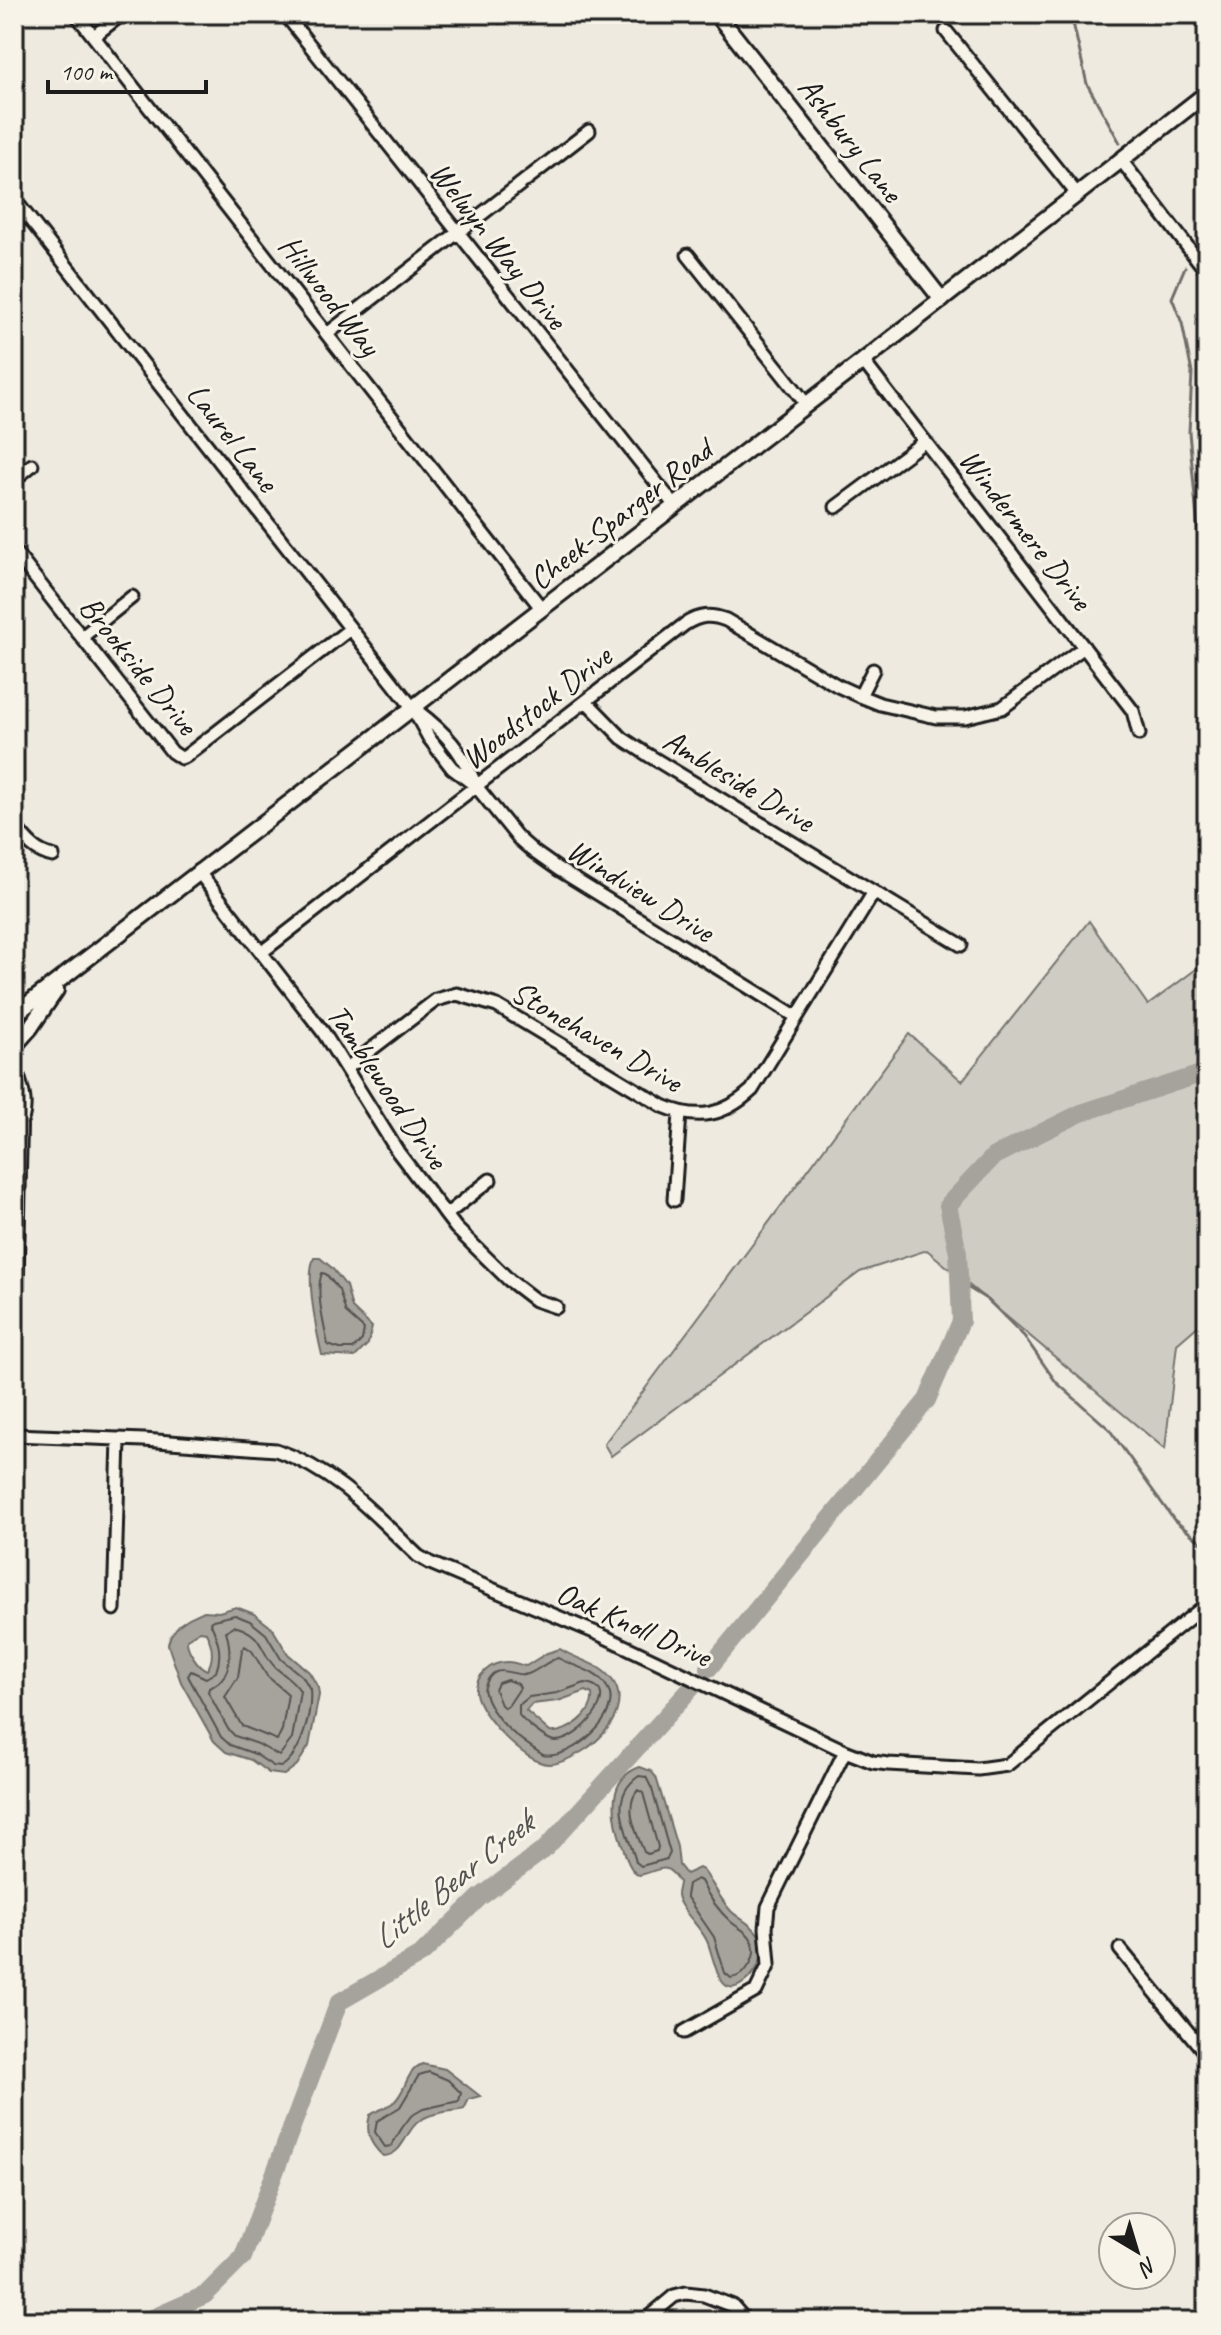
<svg xmlns="http://www.w3.org/2000/svg" width="1221" height="2335" viewBox="0 0 1221 2335" font-family="Caveat,sans-serif">
	<style>
		.green { fill: #cfccc3; stroke: #767470; stroke-width: 2 }
		.water { fill: #a6a39d; stroke: #6f6d69; stroke-width: 2; fill-rule: evenodd }
		.lines { fill: none; stroke-linecap: round; stroke-linejoin: round }
		.shore { stroke: #535250; stroke-width: 2 }
		.stream { stroke: #6f6d69; stroke-width: 3 }
		.river { stroke: #a6a39d; stroke-width: 18 }
		.minor-casing { stroke: #1c1c1c; stroke-width: 17 }
		.tertiary-casing { stroke: #1c1c1c; stroke-width: 20 }
		.secondary-casing { stroke: #1c1c1c; stroke-width: 20 }
		.minor { stroke: #f7f3e8; stroke-width: 11 }
		.tertiary { stroke: #f7f3e8; stroke-width: 14 }
		.secondary { stroke: #f7f3e8; stroke-width: 14 }
		.labels { text-anchor: middle; stroke-width: 6; stroke-linejoin: round; paint-order: stroke }
		.street-label { font-size: 32px; fill: #1c1c1c; stroke: #f7f3e8 }
		.water-label { font-size: 34px; font-style: italic; fill: #535250; stroke: #f7f3e8 }
	</style>
	<rect width="100%" height="100%" fill="#eeeae0"/>
	<filter id="ink" filterUnits="userSpaceOnUse"><feTurbulence type="fractalNoise" baseFrequency=".0125" numOctaves="2"/><feDisplacementMap in="SourceGraphic" scale="16" xChannelSelector="R" yChannelSelector="G"/><feConvolveMatrix kernelMatrix="1 2 1 2 8 2 1 2 1" color-interpolation-filters="sRGB"/></filter>
	<g filter="url(#ink)">
		<!-- green -->
		<path class="green" d="M1089,921L1148,1005L1207,961V1318L1177,1344L1165,1449L927,1250L860,1272L611,1456L604,1444L909,1034L962,1081Z"/>
		<!-- water -->
		<path class="water" d="M314,1258H320L332,1268L346,1286L352,1308L372,1327L368,1344L355,1357L322,1355C317,1334 305,1276 314,1258Z
			M236,1607L254,1614L272,1628L288,1654L309,1672L318,1687L319,1695L309,1746L297,1765L284,1775L269,1773L251,1760L226,1752L214,1741L181,1682L170,1651L168,1644L171,1635L179,1625L189,1618L204,1611L219,1612ZM200,1631L206,1632C212,1644 215,1658 207,1670C198,1667 186,1649 187,1639Z
			M560,1649C572,1657 586,1660 599,1668C637,1693 613,1732 583,1751C573,1757 559,1765 548,1764C525,1763 479,1715 476,1693C475,1685 479,1676 485,1671C491,1665 500,1662 508,1662C514,1662 520,1665 526,1666L547,1653ZM586,1691L592,1694C595,1713 568,1734 550,1732L526,1711L532,1704L558,1701Z
			M640,1767L651,1771L656,1777L677,1847L679,1865L686,1874L699,1868L703,1870C713,1883 719,1898 731,1911C738,1918 748,1922 755,1930C768,1944 762,1967 748,1979C718,2007 715,1958 707,1941C701,1927 679,1909 677,1895C677,1891 679,1886 679,1882C665,1860 662,1870 640,1875L636,1874C628,1866 626,1856 622,1845C613,1818 605,1779 640,1767Z
			M422,2064L445,2069L480,2096L469,2099L464,2109C450,2112 431,2112 419,2121C405,2131 403,2156 383,2156C370,2144 365,2132 370,2115C378,2110 387,2107 394,2102C407,2090 405,2072 422,2064Z"/>
		<g class="lines">
			<!-- shore -->
			<path class="shore" d="M322,1273L326,1274L339,1290L346,1313L364,1329L362,1340L353,1349H340L328,1345C324,1325 315,1291 322,1273Z
				M235,1615L250,1621L266,1634L281,1659L303,1677L310,1689C312,1712 302,1754 281,1767L273,1766L255,1754L230,1745L221,1737L188,1676L191,1671L206,1678L216,1672C223,1654 218,1639 210,1622L213,1620Z
				M234,1626C265,1634 259,1652 276,1668C285,1676 294,1680 300,1691L292,1739L279,1756L258,1744L235,1736L228,1729L208,1692L209,1688C233,1678 232,1653 226,1631Z
				M245,1646L252,1651L267,1676L288,1694L282,1730L277,1740L242,1726L225,1697L238,1677L242,1650Z
				M558,1658C574,1667 597,1670 607,1687C625,1715 570,1761 543,1755C519,1739 491,1720 484,1690C493,1656 514,1679 528,1674C539,1670 547,1661 558,1658Z
				M507,1680L518,1684L520,1688L508,1706L505,1708L501,1705L495,1690L498,1683Z
				M585,1683C626,1688 579,1742 555,1741C547,1741 524,1722 519,1715V1705L529,1697L557,1693Z
				M639,1776L646,1777L652,1789L670,1853L667,1859L641,1866L636,1862C628,1832 606,1799 639,1776Z
				M638,1790L643,1793L658,1847L657,1851L648,1854L644,1852C637,1834 623,1807 638,1790Z
				M697,1879L701,1881C708,1896 719,1911 731,1922C738,1928 747,1931 751,1939C760,1954 747,1976 731,1978L725,1973L714,1937L686,1896L688,1884Z
				M429,2072L448,2080L461,2093L459,2101L423,2109L411,2116L402,2128L391,2146L385,2147L375,2132L377,2121L400,2107L419,2075Z"/>
			<!-- stream -->
			<path class="stream" d="M1071,14L1087,84L1120,143
				M1185,267L1172,298L1182,323L1192,373L1189,432L1207,628
				M959,1282L988,1300L1024,1336L1056,1382L1109,1429L1174,1520L1207,1547"/>
			<!-- river -->
			<path class="river" d="M709,1668L927,1400L961,1321L958,1253L948,1205L994,1156L1081,1113L1207,1072
				M146,2321L205,2295L243,2257L339,2002L422,1954L479,1898L545,1849L696,1683"/>
			<defs>
				<path id="minor" d="M76,14L542,609
					M285,14L675,506
					M499,14L500,16
					M946,31L1077,194
					M94,36L122,14
					M1121,160L1207,272
					M14,199L412,707L429,738L452,768L476,786L518,838L534,852L558,869L797,1017
					M688,255L807,405
					M327,334L589,131
					M863,361L1133,711L1139,734
					M14,480L32,465
					M836,507L925,441
					M14,551L172,752L181,758L186,756L350,629
					M82,637L132,597
					M860,696L873,670
					M586,701L622,738L648,755L961,945
					M416,710C447,734 461,749 476,786
					M14,825C26,840 34,852 53,856
					M198,871L323,1032L398,1152L456,1228L509,1280L535,1300L556,1307
					M262,952L685,624C700,615 710,614 726,620L838,686L860,696L880,704L936,717H965L1002,708L1084,647
					M347,1068L436,1000L457,994L497,1006L663,1106C698,1121 724,1116 752,1090L874,892
					M674,1200L680,1113
					M446,1215L490,1180
					M14,1435L144,1440L276,1450C336,1471 373,1513 418,1556L430,1563L601,1635L845,1751L873,1762L888,1764L978,1769L1007,1765L1207,1604
					M114,1609L119,1439
					M1120,1949L1207,2055
					M684,2032L756,1991L769,1964L766,1928L768,1907L845,1751
					M644,2321L674,2296L686,2293L704,2295L733,2306L746,2321"/>
				<path id="tertiary" d="M717,14L942,300"/>
				<path id="secondary" d="M14,1015L863,361L1207,93
					M14,1046L30,1028L56,990
					M14,1067C19,1086 26,1099 21,1118
					M14,1102L19,1126L14,1346"/>
			</defs>
			<!-- minor casing -->
			<use href="#minor" class="minor-casing"/>
			<!-- tertiary casing -->
			<use href="#tertiary" class="tertiary-casing"/>
			<!-- secondary casing -->
			<use href="#secondary" class="secondary-casing"/>
			<!-- minor -->
			<use href="#minor" class="minor"/>
			<!-- tertiary -->
			<use href="#tertiary" class="tertiary"/>
			<!-- secondary -->
			<use href="#secondary" class="secondary"/>
		</g>
	</g>
	<g class="labels">
		<!-- street labels -->
		<g class="street-label">
			<text transform="translate(851 139) rotate(52)" y="11">Ashbury Lane</text>
			<text transform="translate(499 245) rotate(52)" y="11">Welwyn Way Drive</text>
			<text transform="translate(330 295) rotate(52)" y="11">Hillwood Way</text>
			<text transform="translate(233 437) rotate(52)" y="11">Laurel Lane</text>
			<text transform="translate(620 514) rotate(-38)" y="11">Cheek-Sparger Road</text>
			<text transform="translate(1026 529) rotate(52)" y="11">Windermere Drive</text>
			<text transform="translate(139 665) rotate(51)" y="11">Brookside Drive</text>
			<text transform="translate(536 707) rotate(-38)" y="11">Woodstock Drive</text>
			<text transform="translate(739 780) rotate(31)" y="11">Ambleside Drive</text>
			<text transform="translate(641 890) rotate(32)" y="11">Windview Drive</text>
			<text transform="translate(597 1036) rotate(30)" y="11">Stonehaven Drive</text>
			<text transform="translate(388 1086) rotate(56)" y="11">Tamblewood Drive</text>
			<text transform="translate(634 1624) rotate(24)" y="11">Oak Knoll Drive</text>
		</g>
		<!-- water labels -->
		<g class="water-label">
			<text transform="translate(452 1880) rotate(-39)" y="12">Little Bear Creek</text>
		</g>
	</g>
	<!-- margin -->
	<rect width="1221" height="2335" fill="none" stroke="#f7f3e8" stroke-width="48"/>
	<rect x="24" y="24" width="1173" height="2287" fill="none" stroke="#1c1c1c" stroke-width="3" filter="url(#ink)"/>
	<!-- north arrow -->
	<g transform="translate(1137 2251) rotate(142)"><circle r="38" fill="#f7f3e8" stroke="#9f9d96" stroke-width="2"/>
	<path d="M0-6L14 30L0 20L-14 30Z" fill="#1c1c1c"/>
	<text y="-12" font-size="22" font-weight="bold" text-anchor="middle" fill="#1c1c1c">N</text>
	</g>
	<!-- scale -->
	<path d="M48 80v12h158v-12" fill="none" stroke="#1c1c1c" stroke-width="4"/>
	<text x="60" y="80" font-size="24" fill="#1c1c1c" stroke="#f7f3e8" stroke-width="6" paint-order="stroke">100 m</text>
</svg>
